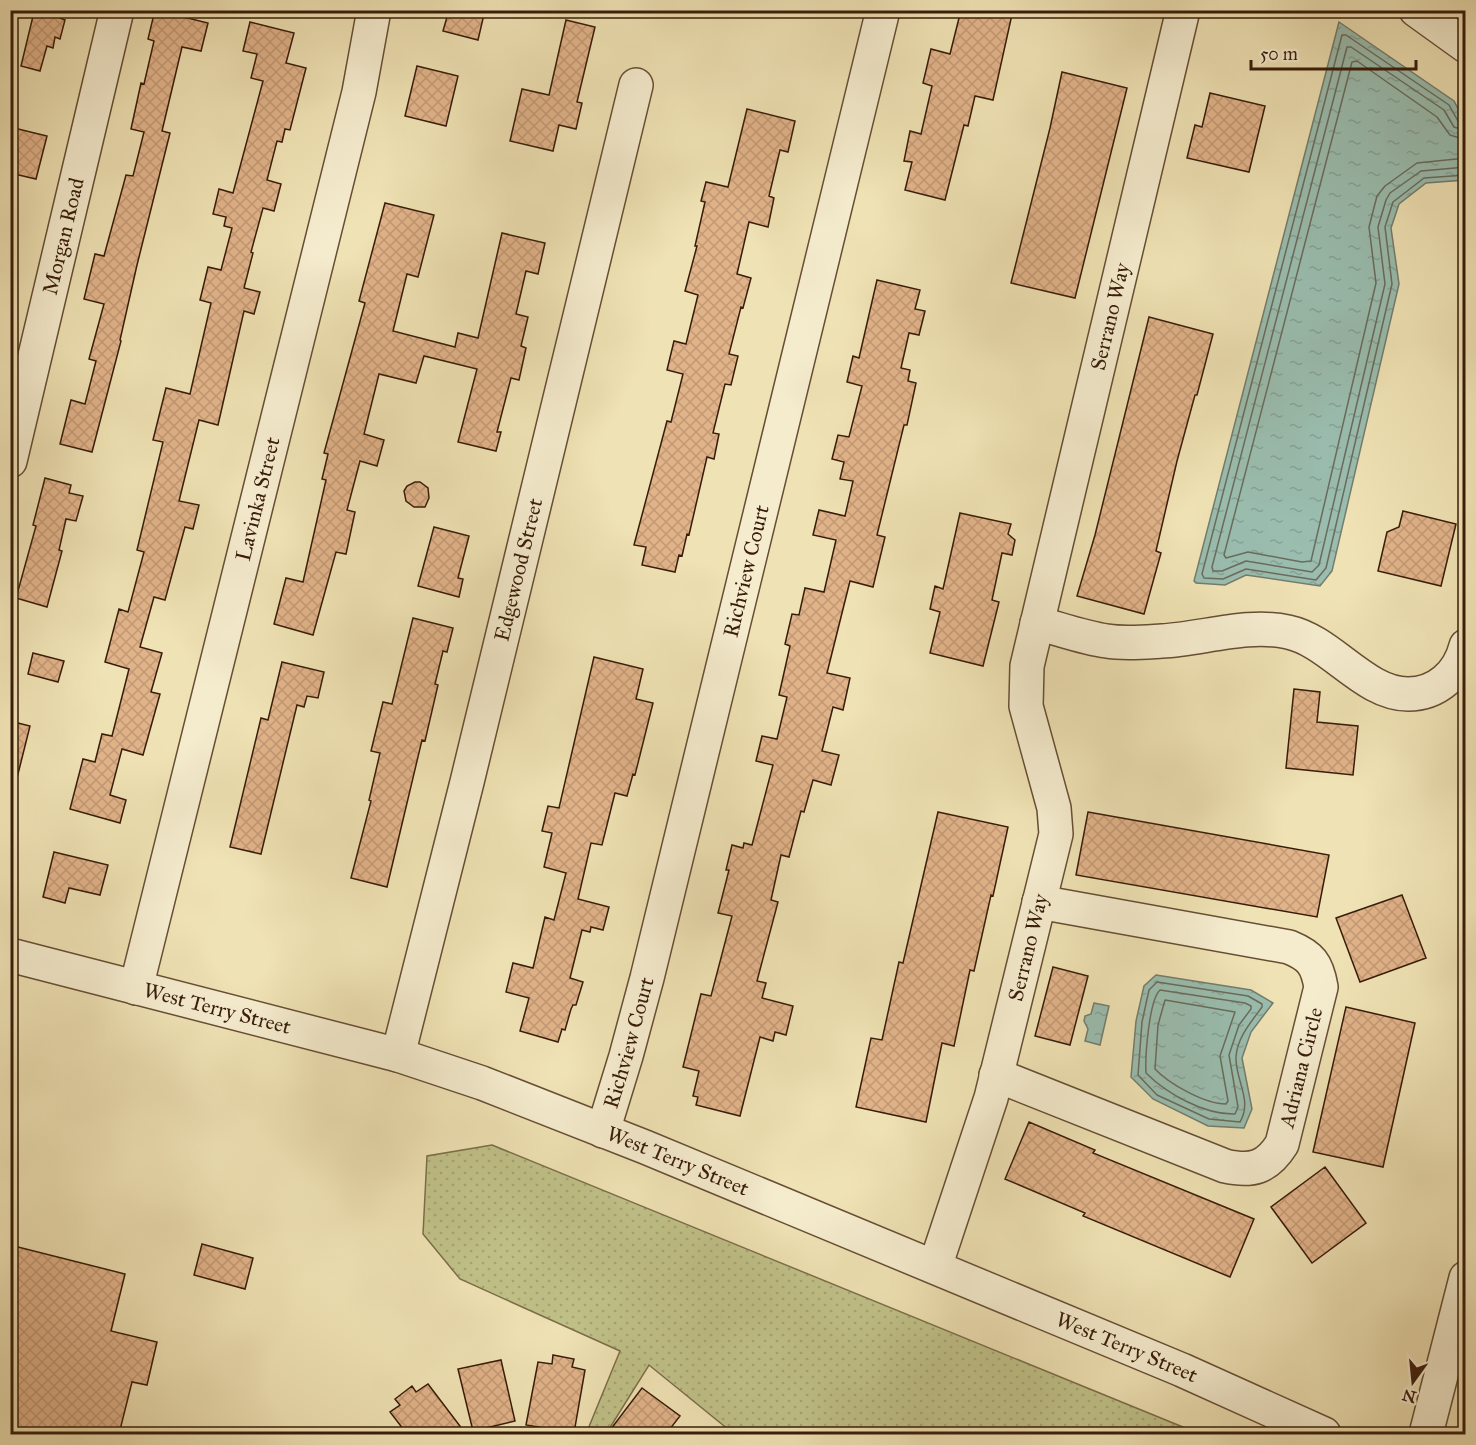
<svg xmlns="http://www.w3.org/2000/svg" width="1476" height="1445" viewBox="0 0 1476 1445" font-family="'IM FELL Great Primer',serif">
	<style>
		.grass { fill: url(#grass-dots); stroke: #7c6e49; stroke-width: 1.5 }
		.water { fill: url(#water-ripples); stroke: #737d6d; stroke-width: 1.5 }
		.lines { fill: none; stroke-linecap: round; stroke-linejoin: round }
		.shore { stroke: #696c5c; stroke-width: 1.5 }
		.building { fill: url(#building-cross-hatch); stroke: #381c0a; stroke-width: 1.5 }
		.minor-casing { stroke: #664e34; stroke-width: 36 }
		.minor { stroke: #f5ecce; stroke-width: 33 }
		.labels { text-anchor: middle; stroke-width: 4.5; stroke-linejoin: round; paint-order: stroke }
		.street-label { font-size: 21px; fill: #381c0a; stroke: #f5ecce }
	</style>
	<defs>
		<pattern id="grass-dots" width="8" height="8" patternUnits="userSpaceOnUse" patternTransform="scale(1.5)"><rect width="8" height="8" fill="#c0c188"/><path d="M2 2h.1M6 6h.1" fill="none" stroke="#a6a574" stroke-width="1.8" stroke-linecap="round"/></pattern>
		<pattern id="water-ripples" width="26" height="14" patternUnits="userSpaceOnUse" patternTransform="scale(1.5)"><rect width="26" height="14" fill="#9abdaf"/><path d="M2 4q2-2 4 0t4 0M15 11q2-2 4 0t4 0" fill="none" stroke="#85a295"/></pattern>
		<pattern id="building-cross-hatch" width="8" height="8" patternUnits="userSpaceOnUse" patternTransform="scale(1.5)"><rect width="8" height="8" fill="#e1b389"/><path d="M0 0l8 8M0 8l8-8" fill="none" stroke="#c29975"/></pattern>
	</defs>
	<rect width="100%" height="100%" fill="#efe2b4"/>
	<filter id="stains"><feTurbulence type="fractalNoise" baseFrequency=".00333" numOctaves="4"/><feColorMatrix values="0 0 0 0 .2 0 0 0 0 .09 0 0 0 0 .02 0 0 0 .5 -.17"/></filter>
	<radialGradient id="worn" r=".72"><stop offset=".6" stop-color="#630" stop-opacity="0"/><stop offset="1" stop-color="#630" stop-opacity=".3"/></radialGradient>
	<!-- grass -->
	<path class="grass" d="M492,1145L1200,1434H734L649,1365L606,1434H586L620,1351L460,1279L423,1234L427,1156Z"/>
	<!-- water -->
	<path class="water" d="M1339,22L1454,101L1465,122V180L1426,183L1399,204L1391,228L1399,284L1332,571L1320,586L1246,575L1225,585L1196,583L1194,581Z
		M1156,975L1251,990L1273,1003L1251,1032L1242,1058L1252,1109L1244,1128L1208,1126L1153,1099L1131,1077L1136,1021L1144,986Z
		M1094,1003L1109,1006L1100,1045L1085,1041L1088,1029L1084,1021L1085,1016L1091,1014Z"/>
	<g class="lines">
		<!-- shore -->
		<path class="shore" d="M1466,123L1458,121L1449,105L1346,35H1342L1202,574L1204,578L1223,579L1246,569L1316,580L1326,568L1392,284L1385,227L1393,202L1424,178L1466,175
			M1466,131L1454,127L1444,110L1351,47H1347L1212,567L1213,571H1222L1246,561L1312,572L1319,565L1385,284L1378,227L1386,200L1390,193L1421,171L1466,167
			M1466,140L1450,135L1437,117L1357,61L1352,62L1224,555L1226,558L1248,552L1302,562L1311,561L1376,283L1369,227L1377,196L1385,186L1417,163L1466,158
			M1157,982L1248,996L1262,1004V1007C1251,1022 1237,1038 1236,1057C1235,1080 1253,1100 1240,1122L1209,1119L1157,1095L1138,1075L1142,1022L1149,990Z
			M1160,990L1245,1003L1251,1006V1009L1239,1025L1229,1055L1238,1107L1235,1114C1205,1115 1167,1094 1146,1073C1145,1057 1149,1000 1160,990Z
			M1165,1000L1235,1012L1220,1056L1228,1101L1226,1104C1205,1104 1169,1084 1155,1069L1158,1025Z"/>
	</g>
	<!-- building -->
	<path class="building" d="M40,10H62L60,18L65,20L60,39L55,37L53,48L47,46L40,71L21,66L34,12L39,13Z
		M155,10L208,23L201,51L182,47L162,131L170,133L137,265L120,340L121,341L92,452L60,444L71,400L85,404L96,361L89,359L104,304L84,299L95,254L104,256L126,175L133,176L144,132L131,129L141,83L144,84L154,41L148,39Z
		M449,10H485L478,40L443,31Z
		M961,10H1013L993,100L975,96L968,126L964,125L945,200L905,190L912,162L904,161L910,131L921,134L932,86L923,83L931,49L950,54Z
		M566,20L595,27L577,102L582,103L576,129L559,125L553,151L510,141L522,89L549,95Z
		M250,22L294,33L286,63L306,68L290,130L285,129L282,142L277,141L267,180L281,184L274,211L263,208L251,252L253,253L244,288L260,292L254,314L244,311L218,425L199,420L179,501L199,505L193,529L185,527L165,600L154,597L140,647L162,653L151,692L160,694L143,755L122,749L110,795L126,800L120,823L70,809L83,759L95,762L102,734L112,736L129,669L105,662L119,609L128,612L144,552L137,550L163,442L153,440L166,388L190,394L211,303L200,300L208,267L221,270L232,228L224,226L226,217L213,214L219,189L233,193L263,81L251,78L257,54L243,51Z
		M417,66L458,76L446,126L405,116Z
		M1062,72L1127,88L1075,298L1011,283L1050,128Z
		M1210,93L1265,106L1249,172L1187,158L1195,125L1202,127Z
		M747,109L795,121L788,152L780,150L769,196L774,198L768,227L749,222L737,274L751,278L743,308L741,307L729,354L738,356L731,385L725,384L713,433L719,434L714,459L707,457L689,535L687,534L682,556L679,555L675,572L642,565L646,547L634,545L667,421L671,422L683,374L667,370L674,341L686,344L698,295L685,291L697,246H695L705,202L701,201L706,182L728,187Z
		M14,128L47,136L36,179L10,173V142Z
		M385,203L434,215L418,277L407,274L393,331L455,347L458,333L478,338L502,233L545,243L538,274L526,271L516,314L528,317L521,346L526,348L519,380L511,378L497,432H501L496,451L458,442L477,369L424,356L416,383L379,374L364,434L384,440L377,466L360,461L347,510L355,512L346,554L336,552L313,635L274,624L286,578L303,582L326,480L322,479L328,454L324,453L365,303L359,301Z
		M877,280L920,290L915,309L925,311L919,335L909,333L901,368L910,370L908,381L916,383L907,425H904L877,535L885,537L873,587L850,581L827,673L850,678L843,710L833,707L822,751L839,755L831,785L813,780L804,812L801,811L789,857L781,855L771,900L778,902L757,981L766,983L762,998L793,1006L786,1035L775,1032L773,1041L760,1037L740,1116L696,1105L698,1097L693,1096L699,1071L683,1067L701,994L711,996L732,916L718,913L729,870H726L732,845L743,848L744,843L752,845L773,765L756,761L762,736L777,739L787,697L779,695L790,646L785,644L792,614L799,615L805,588L824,592L836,540L813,535L819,510L845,516L853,481L840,479L844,462L832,459L838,435L849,437L862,386L847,382L853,356L859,358Z
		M1149,317L1213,334L1197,395H1195L1177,461L1156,551L1161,553L1144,614L1077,596L1095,535Z
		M45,478L71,485L69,493L83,496L76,521L66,519L59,550L62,551L47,607L16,598L36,526L33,525Z
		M415,482H420L428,488L429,498L425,507H414L406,501L404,491L407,486Z
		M1403,511L1456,524L1441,586L1378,571L1387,532L1399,527Z
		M960,513L1011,524L1008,534L1015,540L1012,555L1002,553L992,600L999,602L983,666L930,653L940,612L930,609L935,586L943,589Z
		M434,527L469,536L458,578L463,579L459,597L418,586Z
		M413,618L453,628L447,652L443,651L435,684L438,685L425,741L422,740L387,887L351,878L371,801L369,800L380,753L371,751L383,702L392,704Z
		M33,653L64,661L58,682L28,674Z
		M594,657L643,669L636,699L653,703L635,775L633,774L627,796L615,793L602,845L591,843L578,899L609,907L603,930L591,927L590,932L582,930L570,978L583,982L576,1005H573L571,1009L565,1030L562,1029L558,1042L520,1031L529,998L506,992L513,963L533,968L545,917L554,920L566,873L544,867L552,833L542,831L548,806L559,808Z
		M282,662L324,672L318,698L307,696L304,707L297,705L261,854L230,847L261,718L268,720Z
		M1294,689L1320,692L1317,722L1358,726L1353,775L1286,768Z
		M10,721L30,726L17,778L10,777Z
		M938,812L1008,827L993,896L991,895L974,971L970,970L954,1046L942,1043L926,1122L856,1107L871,1038L882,1040L899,962L903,963Z
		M1088,812L1329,855L1317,917L1076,875Z
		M54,852L108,865L100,895L69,888L65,903L43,897Z
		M1402,895L1426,958L1360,982L1336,918Z
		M1053,967L1088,976L1070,1045L1035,1036Z
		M1346,1007L1415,1023L1383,1167L1313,1152Z
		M1029,1122L1095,1150L1093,1153L1254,1219L1230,1277L1083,1216L1085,1213L1005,1179Z
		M1325,1167L1366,1223L1312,1263L1271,1207Z
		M202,1244L253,1258L245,1289L194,1275Z
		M10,1245L125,1274L111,1331L157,1342L147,1385L132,1382L119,1434H10Z
		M553,1355L574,1359L572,1367L585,1370L574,1433L526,1425L538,1362L552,1364Z
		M501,1360L515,1421L473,1431L458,1369Z
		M428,1384L466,1434H407L390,1412L400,1405L395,1399L412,1386L416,1392Z
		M642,1388L680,1416L666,1434H607Z"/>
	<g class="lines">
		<defs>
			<g id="minor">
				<path d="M1416,10L1466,46"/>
				<path id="s1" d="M10,461L117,10"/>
				<path d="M1037,623C1060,629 1084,638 1107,641C1124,644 1145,642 1162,641C1202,639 1248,623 1288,632C1331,641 1364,694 1408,694C1437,694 1459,674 1466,646"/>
				<path id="s2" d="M10,955L398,1055L482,1083L645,1147L1182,1370L1324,1434"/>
				<path id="s3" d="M136,988L359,92L374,10"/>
				<path id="s4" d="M398,1055L467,782L636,85"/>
				<path id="s5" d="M996,1075L1225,1166C1252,1172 1267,1168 1282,1144L1321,987C1317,964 1311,956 1289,947L1039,902"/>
				<path id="s6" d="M603,1131L626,1056L647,978L883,10"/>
				<path id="s7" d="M935,1267L991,1098L1056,834L1054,808L1026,706L1027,666L1183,10"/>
				<path d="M1426,1434L1466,1278"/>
			</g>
		</defs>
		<!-- minor casing -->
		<use href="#minor" class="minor-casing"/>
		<!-- minor -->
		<use href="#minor" class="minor"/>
	</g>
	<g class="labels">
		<!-- street labels -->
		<g class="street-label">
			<text dy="7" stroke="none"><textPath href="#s1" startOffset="231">Morgan Road</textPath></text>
			<text dy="7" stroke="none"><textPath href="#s7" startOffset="981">Serrano Way</textPath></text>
			<text dy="7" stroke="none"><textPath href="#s3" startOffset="504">Lavinka Street</textPath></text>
			<text dy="7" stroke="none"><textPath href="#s4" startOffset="500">Edgewood Street</textPath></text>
			<text dy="7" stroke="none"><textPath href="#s6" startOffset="578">Richview Court</textPath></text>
			<text dy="7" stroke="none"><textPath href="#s7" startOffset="333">Serrano Way</textPath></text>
			<text dy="7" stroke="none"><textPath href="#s2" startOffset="214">West Terry Street</textPath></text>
			<text dy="7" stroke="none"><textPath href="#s6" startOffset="92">Richview Court</textPath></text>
			<text dy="7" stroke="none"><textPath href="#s5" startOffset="392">Adriana Circle</textPath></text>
			<text dy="7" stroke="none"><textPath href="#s2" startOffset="700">West Terry Street</textPath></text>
			<text dy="7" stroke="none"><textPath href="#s2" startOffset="1186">West Terry Street</textPath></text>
		</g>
	</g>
	<!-- margin -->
	<rect width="1476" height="1445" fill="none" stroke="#efe2b4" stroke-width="36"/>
	<rect x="12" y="12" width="1452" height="1421" fill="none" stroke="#381c0a" stroke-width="3"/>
	<rect x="18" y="18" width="1440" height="1409" fill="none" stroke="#381c0a" stroke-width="1.5"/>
	<!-- north arrow -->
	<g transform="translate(1413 1382) rotate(195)" stroke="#f5ecce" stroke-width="4.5" paint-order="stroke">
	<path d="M0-4.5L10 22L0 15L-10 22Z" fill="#381c0a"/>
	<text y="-9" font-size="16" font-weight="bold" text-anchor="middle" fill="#381c0a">N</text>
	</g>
	<!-- scale -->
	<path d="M1251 60v9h165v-9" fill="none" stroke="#381c0a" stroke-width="3"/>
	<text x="1260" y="60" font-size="18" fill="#381c0a" stroke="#f5ecce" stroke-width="4.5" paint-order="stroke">50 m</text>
	<rect width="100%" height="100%" filter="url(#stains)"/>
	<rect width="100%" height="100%" fill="url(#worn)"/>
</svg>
